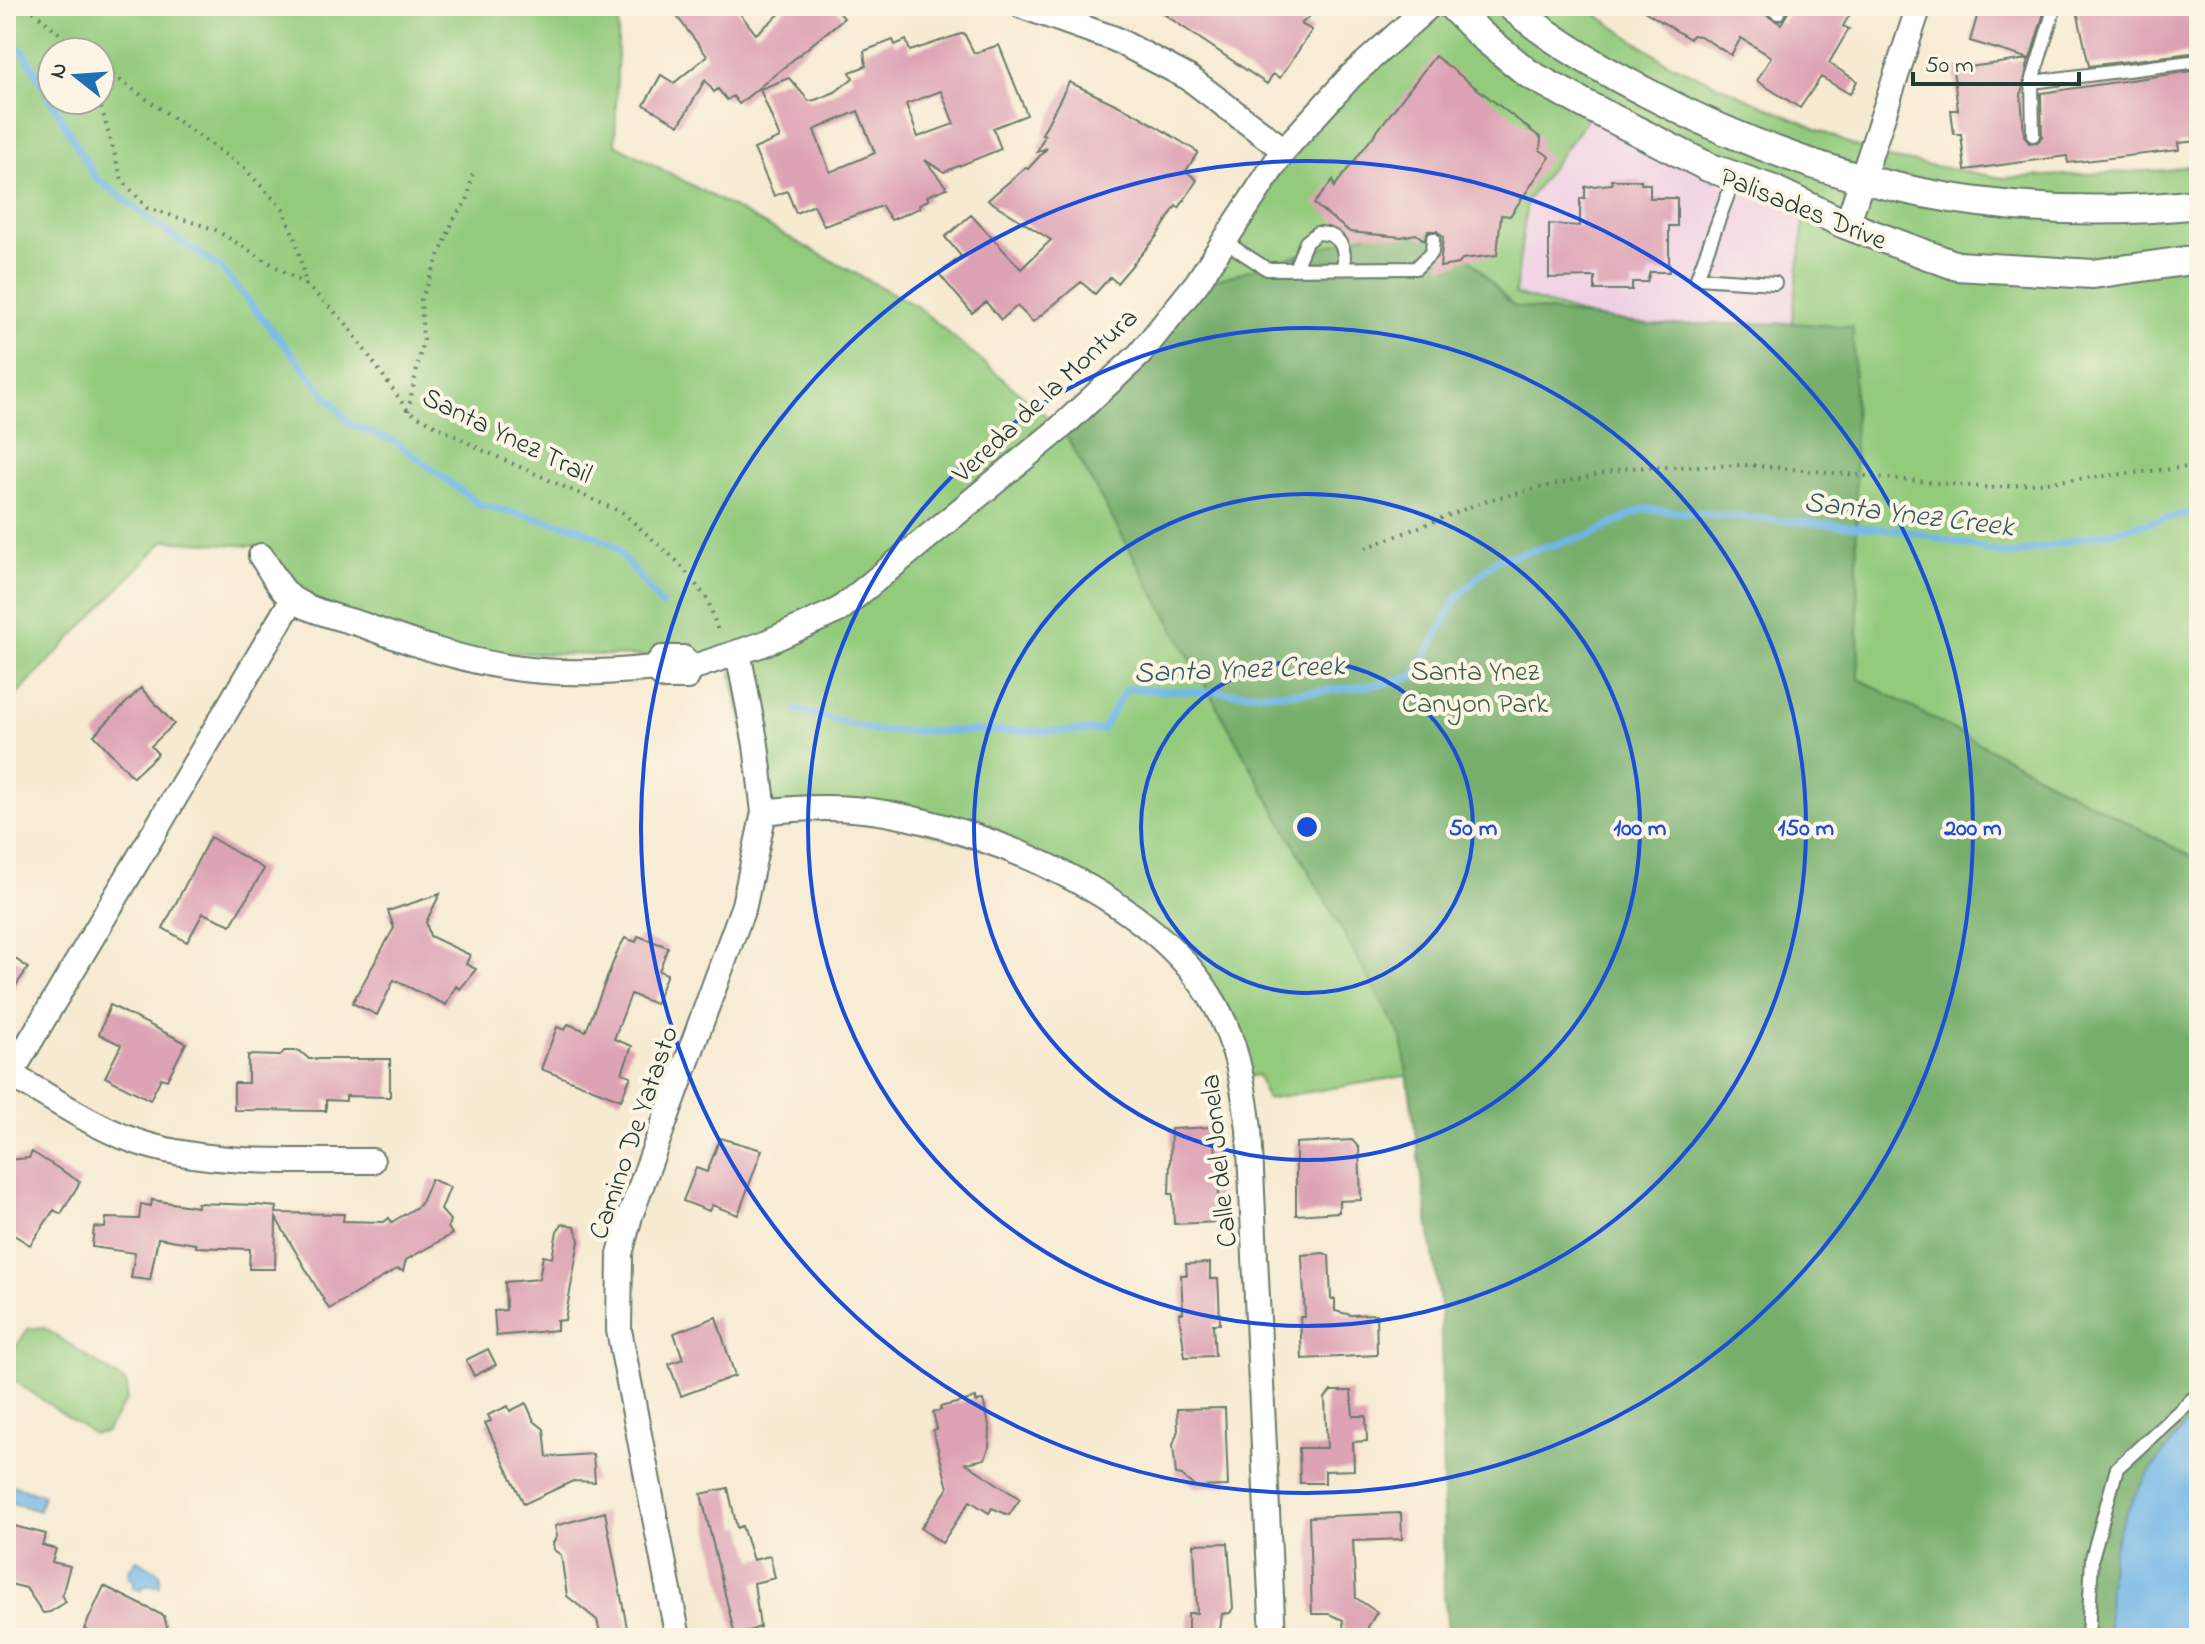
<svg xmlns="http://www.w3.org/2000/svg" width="2205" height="1644" viewBox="0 0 2205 1644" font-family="'Indie Flower',sans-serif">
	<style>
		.built { fill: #f0d0e5 }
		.green { fill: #93cb7d; stroke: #598458; stroke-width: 2; fill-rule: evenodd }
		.forest { fill: #76af6c; stroke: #4a7650; stroke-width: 2 }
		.water { fill: #70b6e7; stroke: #487a8e; stroke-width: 2 }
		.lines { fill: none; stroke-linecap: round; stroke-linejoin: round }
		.stream { stroke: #70b6e7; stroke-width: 7 }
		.building { fill: #dda2b4; fill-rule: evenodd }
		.service-casing { stroke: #6a7a6b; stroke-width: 16 }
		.minor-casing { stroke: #6a7a6b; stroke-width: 28 }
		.tertiary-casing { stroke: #6a7a6b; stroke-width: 32 }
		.path { stroke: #6a7a6b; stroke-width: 4; stroke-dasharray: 2 6; stroke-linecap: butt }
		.service { stroke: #fff; stroke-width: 12 }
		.minor { stroke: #fff; stroke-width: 24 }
		.tertiary { stroke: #fff; stroke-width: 28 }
		.ring { fill: none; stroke: #1d4ed8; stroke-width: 4 }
		.labels { text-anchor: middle; stroke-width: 8; stroke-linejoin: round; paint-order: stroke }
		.street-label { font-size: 28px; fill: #1f3d34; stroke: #fcf5e5 }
		.park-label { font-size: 28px; fill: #3c6046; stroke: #fcf5e5 }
		.water-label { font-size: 30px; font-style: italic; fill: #335b61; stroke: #fcf5e5 }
		.centre { fill: #1d4ed8; stroke: #fcf5e5; stroke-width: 4 }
		.ring-label { font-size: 24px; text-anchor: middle; font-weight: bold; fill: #1d4ed8; stroke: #fcf5e5; stroke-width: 8; stroke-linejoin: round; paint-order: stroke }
	</style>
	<rect width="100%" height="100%" fill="#fcf5e5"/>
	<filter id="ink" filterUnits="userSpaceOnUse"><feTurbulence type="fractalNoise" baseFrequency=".0125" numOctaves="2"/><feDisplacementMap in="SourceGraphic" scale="16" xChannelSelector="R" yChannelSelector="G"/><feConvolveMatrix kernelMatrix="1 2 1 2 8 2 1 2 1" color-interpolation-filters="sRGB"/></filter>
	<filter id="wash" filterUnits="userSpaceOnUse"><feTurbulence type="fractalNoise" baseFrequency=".006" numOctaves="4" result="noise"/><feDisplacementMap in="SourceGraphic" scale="32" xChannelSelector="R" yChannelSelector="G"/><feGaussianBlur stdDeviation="1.8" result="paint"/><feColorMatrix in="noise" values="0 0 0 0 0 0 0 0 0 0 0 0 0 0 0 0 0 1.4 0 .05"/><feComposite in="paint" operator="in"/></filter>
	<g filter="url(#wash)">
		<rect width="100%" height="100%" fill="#f6ead1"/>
		<!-- built -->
		<path class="built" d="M1592,112L1728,187L1805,214L1792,323L1649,325L1513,306L1528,200Z"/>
		<!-- green -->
		<path class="green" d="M6,6H619L615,144L918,307L1063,430L1205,286L1291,154L1416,6H1584L1664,61L1877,156L2003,178L2167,170L2199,164V861L2026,769L1435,1071L1267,1099L1258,1075L1242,1078L1226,1036L1172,958L1102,902L982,848L882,819L759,817L729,658L434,651L295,593L266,547L165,540L6,706ZM52,52H100V100H52ZM1592,112L1805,214L1792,323L1839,327L1823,386L1515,294L1527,201Z
			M43,1327L127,1383V1399L106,1432L93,1434L7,1376L6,1362L28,1329Z"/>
		<!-- forest -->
		<path class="forest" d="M1430,215L1513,306L1650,325L1792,323L1853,327L1859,679L2199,861V1407C2171,1444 2137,1483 2120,1527C2107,1561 2108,1602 2109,1638H1449L1444,1597L1441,1311L1402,1038L1063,430L1203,284Z"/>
		<!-- water -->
		<path class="water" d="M2199,1407V1638H2109C2108,1602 2107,1561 2120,1527C2137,1483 2171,1444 2199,1407Z
			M6,1483L43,1495L39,1511L6,1501Z
			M137,1560L160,1573V1586H144L141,1591L133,1587L134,1581L129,1578L128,1571Z"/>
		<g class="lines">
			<!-- stream -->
			<path class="stream" d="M6,38L24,52L94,176L168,233L221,268L350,424L396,442L480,505L580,528L614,546L662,605
				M797,710L875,731H1077L1102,730L1126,689C1223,692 1320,701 1415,676L1458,596L1496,560L1591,535L1643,509L1906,531L2010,555L2199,511"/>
		</g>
		<g id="blocks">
			<!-- building -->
			<path class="building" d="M669,6H734L756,34L789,6H834L844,18L739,104L733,96L727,100L718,89L714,92L705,80L679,125L644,105L661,75L674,83L707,56Z
				M1152,6H1321L1301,24L1312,30L1280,78L1273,74L1267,84Z
				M1636,6H1751L1781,24L1792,6H1855L1843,26L1849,29L1829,63L1857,81L1850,94L1821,77L1800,108L1757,81L1771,57L1741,38L1731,55L1700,36L1692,35L1690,39Z
				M1980,6H2046L2030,59L1970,41Z
				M2076,6H2199V52L2089,66Z
				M964,33L974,53L999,45L1027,115L993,128L1001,149L944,172L925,160L947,188L927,196L929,200L919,204L920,208L891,220L882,206L824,226L814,205L796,213L787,191L774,196L754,149L780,138L760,89L789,78L809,101L815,100L835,92L853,78L850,72L866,66L864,51L893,40L895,45L906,40L910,51ZM941,91L954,124L918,137L906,104ZM858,111L875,153L830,172L814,130Z
				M1435,56L1541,138L1540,150L1550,157L1510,216L1501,215L1497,255L1462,259L1459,264L1440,267L1443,237L1437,231H1428L1424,240L1416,234L1401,237L1350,232L1314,204L1333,180L1334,187Z
				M2029,59L2021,95L2024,136L2029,143L2038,142L2042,136L2041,93L2199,70V141L2178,143L2179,150L2068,163L2067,156L1965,170L1961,134H1954L1951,110H1958L1953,69Z
				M1069,82L1136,114L1198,152L1186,171L1197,180L1179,208L1176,206L1157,236L1117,283L1110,277L1095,294L1081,282L1033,322L1017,306L1001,320L986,302L972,313L939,274L961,256L945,237L971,215L1021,269L1051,240L988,200L1025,168L1028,169L1047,148L1037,152L1045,135L1042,134Z
				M1611,180H1641V184H1650V198H1677V226H1669V272H1650L1647,282H1632V290H1595V277L1549,278V224L1580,226V198H1585V187L1612,184Z
				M141,688L174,724L151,746L158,754L133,777L94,735Z
				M210,837L264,869L231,925L203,913L187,942L163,928Z
				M440,894L426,922L430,936L470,955L466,964L476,969L460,989L456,986L446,1005L394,980L377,1015L352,1003L394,928L388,911Z
				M638,936L668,947L659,971L667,974L655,1004L631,994L614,1039L632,1046L622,1073L631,1076L621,1100L541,1069L557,1027L565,1030L568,1024L586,1031L618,950L625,938L636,942Z
				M6,952L28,968L6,1000Z
				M110,1005L186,1043L167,1080L161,1078L150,1100L105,1077L121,1045L99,1034Z
				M284,1051H300L309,1059H390V1097L346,1096V1101L326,1100V1111L234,1110V1083H248V1055L280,1056Z
				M1214,1127L1221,1222L1174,1224L1173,1194H1169L1171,1129Z
				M720,1138L762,1150L738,1215L712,1205L709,1211L683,1201L696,1168L707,1172Z
				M1352,1140L1359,1148L1361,1200L1339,1201V1212L1296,1215V1143Z
				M32,1152L80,1182L61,1214L54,1210L30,1245L6,1230V1177L9,1172L6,1160L29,1158Z
				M431,1179L450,1187L441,1210L450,1220L448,1227L452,1234L406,1260L403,1271L397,1269L329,1309L276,1218L275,1269H249L250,1249L196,1247V1244L158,1238L150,1280L131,1278L135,1253L92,1247L94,1227L105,1228L106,1218L139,1219L141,1204L151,1206L152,1200L197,1207V1203L256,1205L277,1207L276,1213L344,1214L343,1221L384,1222L389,1218L392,1222L420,1205Z
				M562,1224L575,1226L579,1241L565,1320L557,1321V1330L496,1336L494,1311L506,1310L505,1282L539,1279L543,1256L552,1258L557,1231Z
				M1324,1253L1329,1256L1331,1299H1335V1311L1351,1315L1376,1314L1377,1355L1302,1359L1300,1317H1305L1302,1255Z
				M1210,1263V1279H1218L1219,1294L1220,1324H1213L1215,1356L1185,1357L1179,1313H1183L1181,1275H1187L1186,1264Z
				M716,1317L735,1376L681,1396L669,1364L683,1359L674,1333Z
				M488,1349L496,1365L474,1376L466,1360Z
				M1331,1391H1351L1353,1416H1366L1367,1441L1353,1442L1354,1470L1325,1471V1483H1300L1299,1448H1327L1325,1398Z
				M976,1398V1402L983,1400L990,1429L989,1448L985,1459L966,1463L1020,1499L1009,1515L992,1508L989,1513L970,1501L942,1543L921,1528L948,1488L933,1430L937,1429L933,1412L941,1410L940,1407Z
				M526,1403L534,1421L544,1429L547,1457L593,1454L595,1482L573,1481L524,1504L485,1423L491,1421L488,1415L508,1406L510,1411Z
				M1225,1408L1228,1486L1195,1487L1182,1476L1176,1475L1173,1445L1178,1430L1177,1409Z
				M728,1488L737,1528L742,1526L753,1560L770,1556L775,1578L754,1583L760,1627L735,1636L701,1494Z
				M605,1512L628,1633L601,1638L597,1620L567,1596L561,1555L554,1550L553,1543L557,1536L555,1526Z
				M1401,1513L1402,1539L1353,1541L1356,1598L1377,1612L1368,1627L1369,1638H1344L1343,1620L1329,1614H1312L1309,1517Z
				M6,1524L46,1534L42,1545L56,1549L52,1562L70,1566L62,1595L66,1602L50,1612L43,1613L26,1588L6,1583Z
				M1228,1543L1233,1608L1230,1613L1222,1614L1219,1638H1188V1613H1197L1194,1544Z
				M104,1586L164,1616L170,1638H101L84,1629Z"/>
		</g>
	</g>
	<g filter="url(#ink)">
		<use href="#blocks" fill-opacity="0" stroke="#6a7a6b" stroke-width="2"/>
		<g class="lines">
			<defs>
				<path id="service" d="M1767,6L1778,13
					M2032,82L2199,61
					M2033,135L2032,82L2055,6
					M1735,176L1697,278L1775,283
					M1224,241L1267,269L1416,268L1432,252L1433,239
					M1295,268L1306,242L1317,233C1339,233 1347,247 1343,268
					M2088,1638L2092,1558L2117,1468L2199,1393"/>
				<path id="minor" d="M1022,6L1115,39L1189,78L1284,150
					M1847,225L1919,6
					M261,556C270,569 281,592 294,600C313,612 341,618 363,625C474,666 535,681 654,668L662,658H683L691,668
					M654,668L664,677H687L691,668L763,644L839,610L1058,430L1139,355L1197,283L1284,150L1351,76L1429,6
					M764,812C804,807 844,806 885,813C996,833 1148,897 1210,996C1236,1037 1243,1082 1249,1129L1273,1638
					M11,1075C54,1099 99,1131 147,1145C218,1166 298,1160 372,1161
					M6,1082L292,600
					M678,1638L619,1330L620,1254L630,1216L744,905L764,812L756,745L738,652"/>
				<path id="tertiary" d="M1452,6L1480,34L1529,74L1594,109L1708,167L1771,189L1847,225L1957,266L2093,274L2199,259
					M1511,6C1555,43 1604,71 1655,97C1828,187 2004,225 2199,204"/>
			</defs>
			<!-- service casing -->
			<use href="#service" class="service-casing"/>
			<!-- minor casing -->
			<use href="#minor" class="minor-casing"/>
			<!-- tertiary casing -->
			<use href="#tertiary" class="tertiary-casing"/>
			<!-- path -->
			<path class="path" d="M27,6L81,52
				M100,66L244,168L283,209L297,244L306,285L345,322L408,411L482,450L623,513L678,562L708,600L719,634
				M99,100L122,180L147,208L214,229L306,285
				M408,411L423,340L421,300L456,214L467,202L473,172
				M1366,548L1488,500L1626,468L1751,465L1991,488L2199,466"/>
			<!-- service -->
			<use href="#service" class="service"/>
			<!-- minor -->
			<use href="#minor" class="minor"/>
			<!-- tertiary -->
			<use href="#tertiary" class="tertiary"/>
		</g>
	</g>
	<!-- distance rings -->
	<g class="ring">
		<circle cx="1307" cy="827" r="166"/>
		<circle cx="1307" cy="827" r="333"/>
		<circle cx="1307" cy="827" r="499"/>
		<circle cx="1307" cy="827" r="666"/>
	</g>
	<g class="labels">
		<!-- street labels -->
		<g class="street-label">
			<text transform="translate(1804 207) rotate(22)" y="10">Palisades Drive</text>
			<text transform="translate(1044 394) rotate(-43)" y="10">Vereda de la Montura</text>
			<text transform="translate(508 434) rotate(26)" y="10">Santa Ynez Trail</text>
			<text transform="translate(632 1132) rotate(-71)" y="10">Camino De Yatasto</text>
			<text transform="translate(1217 1161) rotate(-96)" y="10">Calle del Jonela</text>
		</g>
		<!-- park labels -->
		<g class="park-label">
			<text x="1475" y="680">Santa Ynez<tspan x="1475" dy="32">Canyon Park</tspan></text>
		</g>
		<!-- water labels -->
		<g class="water-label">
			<text transform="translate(1909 513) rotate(7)" y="10">Santa Ynez Creek</text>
			<text transform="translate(1239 668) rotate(-2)" y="10">Santa Ynez Creek</text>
		</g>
	</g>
	<circle cx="1307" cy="827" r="12" class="centre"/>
	<g class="ring-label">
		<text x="1473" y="835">50 m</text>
		<text x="1640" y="835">100 m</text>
		<text x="1806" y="835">150 m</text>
		<text x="1973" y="835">200 m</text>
	</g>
	<!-- margin -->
	<rect width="2205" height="1644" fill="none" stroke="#fcf5e5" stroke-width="32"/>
	<!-- north arrow -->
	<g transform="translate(76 76) rotate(287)"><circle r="38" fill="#fcf5e5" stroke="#a4ab9e" stroke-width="2"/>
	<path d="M0-6L14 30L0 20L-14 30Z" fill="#1f6fb2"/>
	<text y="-12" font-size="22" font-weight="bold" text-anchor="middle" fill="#1f3d34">N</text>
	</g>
	<!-- scale -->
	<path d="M1913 72v12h166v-12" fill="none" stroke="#1f3d34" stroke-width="4"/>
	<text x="1925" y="72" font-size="24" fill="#1f3d34" stroke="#fcf5e5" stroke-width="6" paint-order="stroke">50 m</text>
</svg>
